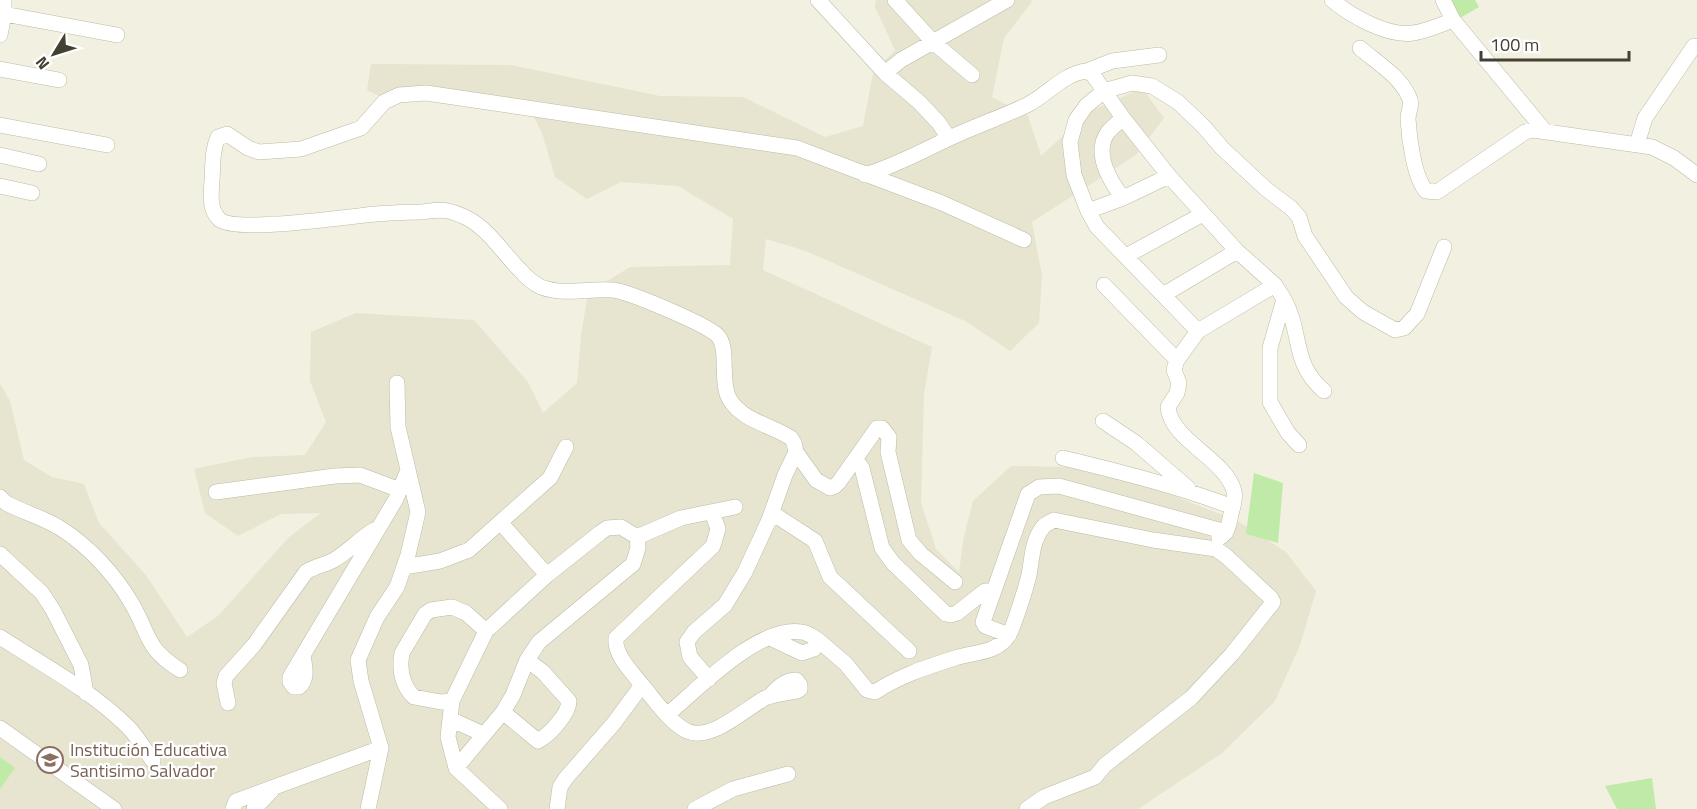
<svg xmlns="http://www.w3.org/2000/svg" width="1697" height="809" viewBox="0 0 1697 809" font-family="'Titillium Web',sans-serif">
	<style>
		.residential { fill: #e7e4cf }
		.green { fill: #bfeaa7 }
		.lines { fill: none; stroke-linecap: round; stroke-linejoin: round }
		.minor-casing { stroke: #bebaa4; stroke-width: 16 }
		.minor { stroke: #fff; stroke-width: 15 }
		.labels { text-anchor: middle; stroke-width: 4.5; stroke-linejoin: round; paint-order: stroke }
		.education-label { font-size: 18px; fill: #785e54; stroke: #fff; text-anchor: start }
	</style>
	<rect width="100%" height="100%" fill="#f2f0e1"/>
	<!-- residential -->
	<path class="residential" d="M876,0H1031L1032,2L1004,38L992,97L1028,116L1041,156L1089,112L1142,88L1164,118L1136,155L1032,222L1042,276L1039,323L1010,351L965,321L806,251L766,239L763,270L932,347L924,394L921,503L936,549L959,572L964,536L973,501L1011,466L1074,467L1146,485L1238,521L1286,552L1316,591L1300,645L1275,701L1222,753L1138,809H0V384L10,401L24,460L52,477L84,484L99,523L145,574L187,637L218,616L289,537L321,513L281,514L238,536L205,513L194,469L252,457L305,455L326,422L310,381L311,332L356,313L474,320L528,382L543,413L577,383L581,335L588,293L630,267L730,265L733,219L678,186L621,182L587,199L555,177L542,133L528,105L435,97L391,102L367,90L371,64L511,65L660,96L743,97L825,137L863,126L873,73L895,50L875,7Z"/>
	<!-- green -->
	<path class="green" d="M1450,0H1475L1479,7L1460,18Z
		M1254,473L1283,483L1278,543L1246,534Z
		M0,757L15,768L0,789Z
		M1652,778L1656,809H1617L1605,786Z"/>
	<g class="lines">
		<defs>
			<path id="minor" d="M818,0L885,73L919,102L938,122L949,138
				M895,0L933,42L972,75
				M1332,0C1351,16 1388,37 1413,33C1427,31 1440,25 1453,20
				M1443,0L1453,20L1544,130
				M4,14L117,35
				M0,35L4,14V0
				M1360,48C1376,62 1400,76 1409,97C1413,105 1408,111 1408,119C1409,138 1414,177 1426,191L1437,192L1525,132L1533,130L1652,147L1674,158L1697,175
				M0,69L59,80
				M1087,71L1112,61L1159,55
				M885,73L901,60L1007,0
				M1123,118C1118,123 1112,127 1108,132C1093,153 1110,181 1123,198
				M0,125L107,145
				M1637,144L1645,118L1694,46
				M0,155L39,164
				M865,175C895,166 922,151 950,138C975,126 1002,117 1027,105C1047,95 1064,73 1087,71L1093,75L1123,118L1169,176L1237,251L1275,285L1284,299L1270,348V402L1288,433L1299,445
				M0,186L32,193
				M1088,211L1123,198L1169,176
				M1126,256L1203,214
				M1104,285L1177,360
				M1275,285L1198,331L1097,227L1088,211L1074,175L1070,142L1076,120L1086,106L1104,91L1132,83L1152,86L1178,102L1204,127L1222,148L1266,189L1291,208L1299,217L1305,236L1346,297L1363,312L1395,330L1404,328L1417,314L1444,247
				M1163,295L1237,251
				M1284,299C1303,334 1291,363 1324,391
				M1198,331L1177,360L1174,370L1179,383L1177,393L1168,407C1171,441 1225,458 1234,491C1236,497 1233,507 1231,514C1229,524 1228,533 1219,538
				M1103,421L1136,443L1188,488
				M796,452L816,480L830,488L835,486L839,482L877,428H882L889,437L888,452L909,540L921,554L955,582
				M1063,458C1121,472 1177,486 1233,507
				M853,462L858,463L862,468L882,548L893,563L946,614L951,615L957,613L985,591H994
				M216,492L335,476L360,475L400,490
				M0,497L6,503C23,512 44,518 60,528C89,546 116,576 132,604C150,635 145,648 180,670
				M772,513L815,541L830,577L909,651
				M500,522L547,575
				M0,554L42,593L53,610L81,665L86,693
				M404,567L440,561L469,550L550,478L566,447
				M1009,635L985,626L983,622L1028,494L1039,487L1059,486L1226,532
				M0,637C43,665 92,691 128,727C138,737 145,750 153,761
				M818,640L846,664L867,690L875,692C899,676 927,667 955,658C973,652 996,654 1008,636C1013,630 1027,584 1029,575C1032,559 1032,541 1043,527C1045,524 1051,522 1054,520L1153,540L1216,549L1226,556L1271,598L1273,602L1271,605L1232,654L1191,698L1105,765L1095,777L1044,797L1027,809
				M303,656C305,667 308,679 299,687H294L290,682V677L396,499L408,470
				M709,679L690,657L687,642L694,632L725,605L745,572L769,520L785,475L796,452L794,443L791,438C771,425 743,421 730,400C719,383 730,347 717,335C705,324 630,292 613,290C589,288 565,296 541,287C533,283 526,277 520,270C497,247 484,219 448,211C440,209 430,211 421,212C406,212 391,213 376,214C351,216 234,234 219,219C209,209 211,194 212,181C213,165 212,151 218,137L227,134L248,148L259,152L301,149L361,128L384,102L399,95L426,93L797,148L942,203L1024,240
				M642,685C655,700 669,722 687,731C711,742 745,709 765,698C774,694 787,693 797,691L800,689V685L796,680C786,680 776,688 770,696
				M452,701L441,702L414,697C402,686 399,669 402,653L425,614L431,610L452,607L466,613L486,631
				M228,703L224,683L226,676L254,645L306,572C315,566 325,565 334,560C348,552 359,539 374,530
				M503,712L538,741C549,735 569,714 569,701L543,672L527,660
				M668,714C698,689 759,625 801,632C807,632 813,637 818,640L814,649L802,653L770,638
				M450,719L483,734
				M0,728L114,809
				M456,768L503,712L513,695L527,660L539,642L633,564L638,548L637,537
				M233,809L236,801L381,748
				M254,809L273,789
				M368,809L381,748L361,681L358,660L377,617L397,587L408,555L418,512L398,427L397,383
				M500,809L456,768L448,737L452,701L486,631L547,575L600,533L607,528L621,527L637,537L681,518L735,507
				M557,809L560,787L566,778L614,723L642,685C632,672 614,655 616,638L713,546L718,529L712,512
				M695,809L733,789L788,774"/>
		</defs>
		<!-- minor casing -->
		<use href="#minor" class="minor-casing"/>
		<!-- minor -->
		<use href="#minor" class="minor"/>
	</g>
	<!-- icons -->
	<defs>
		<symbol id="school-ring" viewBox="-11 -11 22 22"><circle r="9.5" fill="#fff" stroke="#8d6e63" stroke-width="1.5"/><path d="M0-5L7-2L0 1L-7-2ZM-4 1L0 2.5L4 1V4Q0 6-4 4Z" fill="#8d6e63"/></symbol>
	</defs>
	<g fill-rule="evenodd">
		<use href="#school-ring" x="35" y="745" width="30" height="30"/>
	</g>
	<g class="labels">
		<!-- education labels -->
		<g class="education-label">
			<text x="70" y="756">Institución Educativa<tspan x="70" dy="21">Santisimo Salvador</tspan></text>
		</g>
	</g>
	<!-- north arrow -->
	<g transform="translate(54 54) rotate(232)" stroke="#ffffff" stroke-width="4.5" paint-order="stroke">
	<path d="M0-4.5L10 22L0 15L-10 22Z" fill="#444032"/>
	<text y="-9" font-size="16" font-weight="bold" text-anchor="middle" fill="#444032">N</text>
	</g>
	<!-- scale -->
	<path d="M1481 51v9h148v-9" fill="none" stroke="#444032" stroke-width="3"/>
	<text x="1490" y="51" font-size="18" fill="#444032" stroke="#ffffff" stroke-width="4.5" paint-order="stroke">100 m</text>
</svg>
